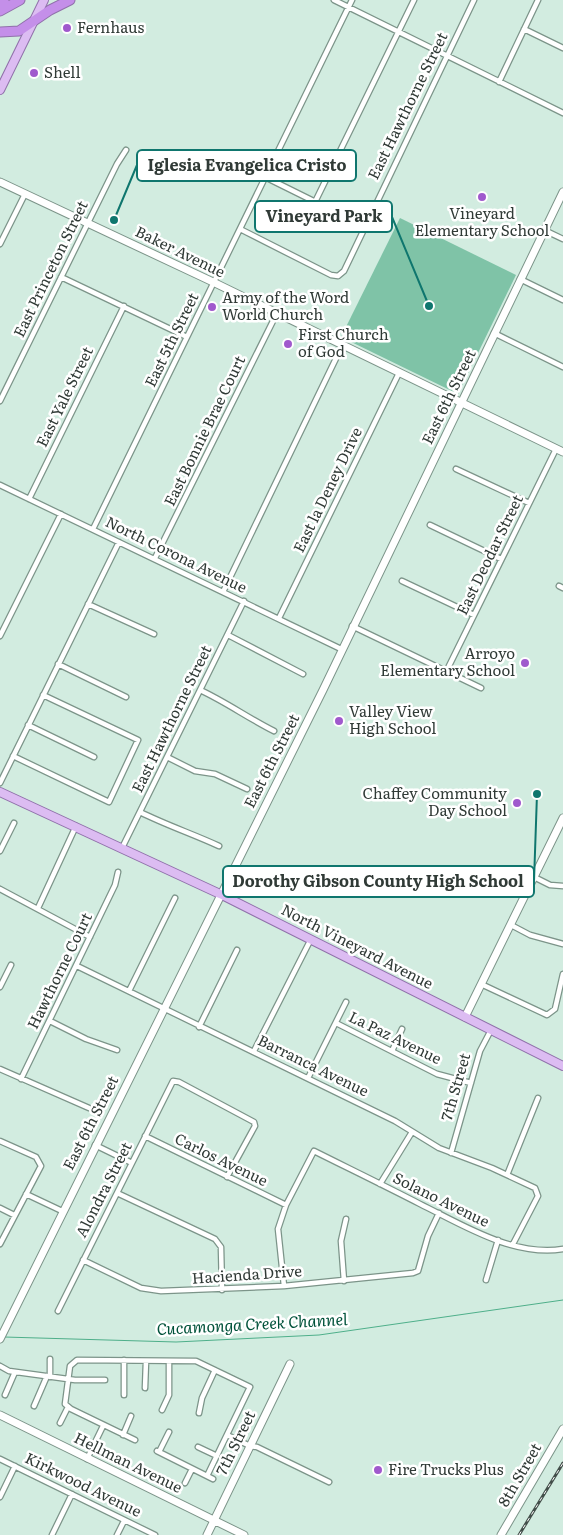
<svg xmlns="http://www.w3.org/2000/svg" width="563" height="1535" viewBox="0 0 563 1535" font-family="Literata,serif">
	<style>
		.green { fill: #7fc3a7 }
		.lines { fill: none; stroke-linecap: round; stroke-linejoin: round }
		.stream { stroke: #4eaf8a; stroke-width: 1 }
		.street-casing { stroke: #7c9489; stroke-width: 7 }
		.secondary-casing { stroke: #7c9489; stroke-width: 9 }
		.primary-casing { stroke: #9071aa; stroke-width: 10 }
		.highway-casing { stroke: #9071aa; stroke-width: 11 }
		.street { stroke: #fff; stroke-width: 4.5 }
		.secondary { stroke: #fff; stroke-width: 7 }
		.primary { stroke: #dcbcf2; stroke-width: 8 }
		.highway { stroke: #c48fe9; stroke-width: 9 }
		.rail-casing { stroke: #424e49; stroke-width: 3 }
		.rail { stroke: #fff; stroke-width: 1; stroke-dasharray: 4; stroke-linecap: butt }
		.poi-dot { fill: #a059cd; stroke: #fff; stroke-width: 2 }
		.labels { text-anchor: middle; stroke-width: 5; stroke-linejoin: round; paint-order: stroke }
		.poi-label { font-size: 15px; fill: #303a36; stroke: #fff; text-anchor: start }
		.street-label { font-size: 15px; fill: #303a36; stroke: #fff }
		.water-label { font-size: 16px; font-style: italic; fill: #00523a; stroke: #fff }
		.leader { fill: none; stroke: #0f766e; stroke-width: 2 }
		.callout-dot { fill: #0f766e; stroke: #fff; stroke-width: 2 }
		.callout { fill: #fff; stroke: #0f766e; stroke-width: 2 }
		.callout-label { font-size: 16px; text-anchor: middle; font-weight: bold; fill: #303a36 }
	</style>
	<rect width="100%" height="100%" fill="#d2ece0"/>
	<!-- green -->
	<path class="green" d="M400,218L516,275L458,394L341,337Z"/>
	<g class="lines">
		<!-- stream -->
		<path class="stream" d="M4,1337L176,1342L319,1335L563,1300"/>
		<defs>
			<path id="street" d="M334,0L563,113
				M524,29L563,48
				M499,82L538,0
				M265,177L364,226
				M315,202L414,0
				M240,229L331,275L338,276L344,271L474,0
				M544,230L563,239
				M0,244L25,194
				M61,277L187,337
				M520,279L563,300
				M494,333L563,367
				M0,401L117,164L126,150
				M456,469L529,503
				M0,485L341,649
				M29,499L124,306
				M430,525L501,559
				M93,529L352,0
				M155,558L276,315
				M402,581L474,615
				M559,586L563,588
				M223,592L342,346
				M88,604L154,634
				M279,618L399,373
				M352,626L481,688
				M228,635L303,674
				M0,636L61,514
				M58,664L126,697
				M446,672L556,449
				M200,690C226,702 248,718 274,731
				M28,725L94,757
				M13,756L109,802L138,740L43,695
				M167,757L195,771L215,774L247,789
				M0,783L119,542
				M140,812C166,825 193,834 219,846
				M122,848L244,601
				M0,851L14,823
				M534,877L550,885L563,886
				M0,889L90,937
				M38,908L76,826
				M511,925L530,935L563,944
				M77,966L395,1121L439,1148L492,1168L535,1188L538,1196L513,1244
				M481,984L547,1015L555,1009L563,974
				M0,987L11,965
				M129,991L175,898
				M50,1021L86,1039L117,1050
				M336,1023L437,1074L471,1083
				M199,1027L237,950
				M254,1051L311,939
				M392,1051L402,1029
				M0,1069L89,1108
				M308,1078L346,1002
				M21,1079L115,885L118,872
				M145,1136L286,1205
				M0,1141L36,1157L41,1166L0,1244
				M95,1145L132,1163
				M451,1153L480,1051L491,1030
				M507,1175L538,1098
				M380,1184L412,1132
				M117,1193L215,1239L221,1247L222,1290
				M26,1194L62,1211
				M0,1208L14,1215
				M83,1260L141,1288L161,1291L284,1286L413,1273L418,1271L428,1236L439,1213
				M486,1280L498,1240
				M344,1281L341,1241L346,1219
				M284,1286L278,1229L286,1205L314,1151C350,1169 385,1186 420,1204C463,1225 513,1257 563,1249
				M58,1311L173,1081L179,1082L254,1122L255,1126L227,1177
				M124,1360V1395
				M0,1366L9,1371L75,1380H105
				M50,1377V1359
				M145,1388L146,1361
				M5,1395L15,1372
				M34,1406L47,1376
				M162,1410L169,1395V1361
				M199,1413L202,1398L215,1370
				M60,1423L68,1407
				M123,1435L131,1416
				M227,1435L250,1446L257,1447L329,1482
				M135,1440L71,1409L65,1404L70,1366L77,1360L196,1361L250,1387L207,1476
				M198,1447L217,1456
				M157,1451L213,1479
				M159,1452L169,1432
				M0,1459L155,1535
				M87,1459L103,1426
				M185,1483L192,1469
				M0,1497L15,1466
				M52,1535L72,1494
				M117,1535L124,1521"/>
			<path id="secondary" d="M0,182L213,282L563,452
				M465,1017L563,818
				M0,1339L323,690L563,192
				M0,1415L244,1535
				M207,1535L290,1364
				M501,1535L563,1429"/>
			<path id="primary" d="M0,90L44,0
				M0,792L220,894L563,1066"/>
			<path id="highway" d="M0,2L4,0
				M0,11L20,0
				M0,32L19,31L50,10L70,0"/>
		</defs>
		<!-- street casing -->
		<use href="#street" class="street-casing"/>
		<!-- secondary casing -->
		<use href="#secondary" class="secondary-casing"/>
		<!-- primary casing -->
		<use href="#primary" class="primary-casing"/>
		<!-- highway casing -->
		<use href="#highway" class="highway-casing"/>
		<!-- street -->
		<use href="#street" class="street"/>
		<!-- secondary -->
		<use href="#secondary" class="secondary"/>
		<!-- primary -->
		<use href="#primary" class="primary"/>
		<!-- highway -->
		<use href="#highway" class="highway"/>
		<defs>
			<path id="rail" d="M519,1535L563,1463"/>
		</defs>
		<!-- rail casing -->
		<use href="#rail" class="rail-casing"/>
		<!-- rail -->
		<use href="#rail" class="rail"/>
	</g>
	<!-- markers -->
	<g class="poi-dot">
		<circle cx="67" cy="28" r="5"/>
		<circle cx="34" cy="73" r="5"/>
		<circle cx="482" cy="197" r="5"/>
		<circle cx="212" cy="307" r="5"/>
		<circle cx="288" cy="344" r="5"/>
		<circle cx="525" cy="663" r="5"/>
		<circle cx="339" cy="721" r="5"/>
		<circle cx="517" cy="803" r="5"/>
		<circle cx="378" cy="1470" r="5"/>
	</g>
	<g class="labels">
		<!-- poi labels -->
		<g class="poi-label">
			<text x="77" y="33">Fernhaus</text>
			<text x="44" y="78">Shell</text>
			<text x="482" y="219" text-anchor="middle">Vineyard<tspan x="482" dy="17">Elementary School</tspan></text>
			<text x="222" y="303">Army of the Word<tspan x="222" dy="17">World Church</tspan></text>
			<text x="298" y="340">First Church<tspan x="298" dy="17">of God</tspan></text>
			<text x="515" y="659" text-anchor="end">Arroyo<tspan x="515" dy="17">Elementary School</tspan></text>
			<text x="349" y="717">Valley View<tspan x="349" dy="17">High School</tspan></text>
			<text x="507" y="799" text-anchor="end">Chaffey Community<tspan x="507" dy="17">Day School</tspan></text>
			<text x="388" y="1475">Fire Trucks Plus</text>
		</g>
		<!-- street labels -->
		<g class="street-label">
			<text transform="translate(408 106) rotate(-64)" y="5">East Hawthorne Street</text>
			<text transform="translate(180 252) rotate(26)" y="5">Baker Avenue</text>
			<text transform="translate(51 269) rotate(-64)" y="5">East Princeton Street</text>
			<text transform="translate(172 340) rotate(-64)" y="5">East 5th Street</text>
			<text transform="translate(65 397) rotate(-64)" y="5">East Yale Street</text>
			<text transform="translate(449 397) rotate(-64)" y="5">East 6th Street</text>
			<text transform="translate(205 431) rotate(-64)" y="5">East Bonnie Brae Court</text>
			<text transform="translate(328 490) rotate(-64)" y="5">East la Deney Drive</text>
			<text transform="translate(176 555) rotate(26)" y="5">North Corona Avenue</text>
			<text transform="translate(490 555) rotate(-64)" y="5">East Deodar Street</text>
			<text transform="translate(172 719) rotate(-64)" y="5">East Hawthorne Street</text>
			<text transform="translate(272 761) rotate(-63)" y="5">East 6th Street</text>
			<text transform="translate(357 947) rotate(27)" y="5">North Vineyard Avenue</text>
			<text transform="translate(60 971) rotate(-64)" y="5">Hawthorne Court</text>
			<text transform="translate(395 1038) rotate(26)" y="5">La Paz Avenue</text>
			<text transform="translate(313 1066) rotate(26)" y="5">Barranca Avenue</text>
			<text transform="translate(456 1087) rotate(-74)" y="5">7th Street</text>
			<text transform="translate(91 1123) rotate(-63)" y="5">East 6th Street</text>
			<text transform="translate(221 1160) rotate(26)" y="5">Carlos Avenue</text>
			<text transform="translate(104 1190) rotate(-63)" y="5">Alondra Street</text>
			<text transform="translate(441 1200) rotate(26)" y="5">Solano Avenue</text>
			<text transform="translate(247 1275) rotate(-4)" y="5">Hacienda Drive</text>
			<text transform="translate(236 1443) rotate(-64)" y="5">7th Street</text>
			<text transform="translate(128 1463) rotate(26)" y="5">Hellman Avenue</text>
			<text transform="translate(520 1475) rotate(-60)" y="5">8th Street</text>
			<text transform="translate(83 1485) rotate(26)" y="5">Kirkwood Avenue</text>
		</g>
		<!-- water labels -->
		<g class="water-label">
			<text transform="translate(252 1324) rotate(-3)" y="6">Cucamonga Creek Channel</text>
		</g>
	</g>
	<!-- callouts -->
	<path class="leader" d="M114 220L137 165M429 306L392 217M537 794L534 881"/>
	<g class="callout-dot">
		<circle cx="114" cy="220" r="5"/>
		<circle cx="429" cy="306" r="5"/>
		<circle cx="537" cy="794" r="5"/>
	</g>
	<g class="callout">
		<rect x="137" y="150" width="219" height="31" rx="5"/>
		<rect x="255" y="201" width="137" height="31" rx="5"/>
		<rect x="223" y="866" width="311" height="31" rx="5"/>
	</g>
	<g class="callout-label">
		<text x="247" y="171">Iglesia Evangelica Cristo</text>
		<text x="324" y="222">Vineyard Park</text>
		<text x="378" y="887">Dorothy Gibson County High School</text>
	</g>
</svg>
